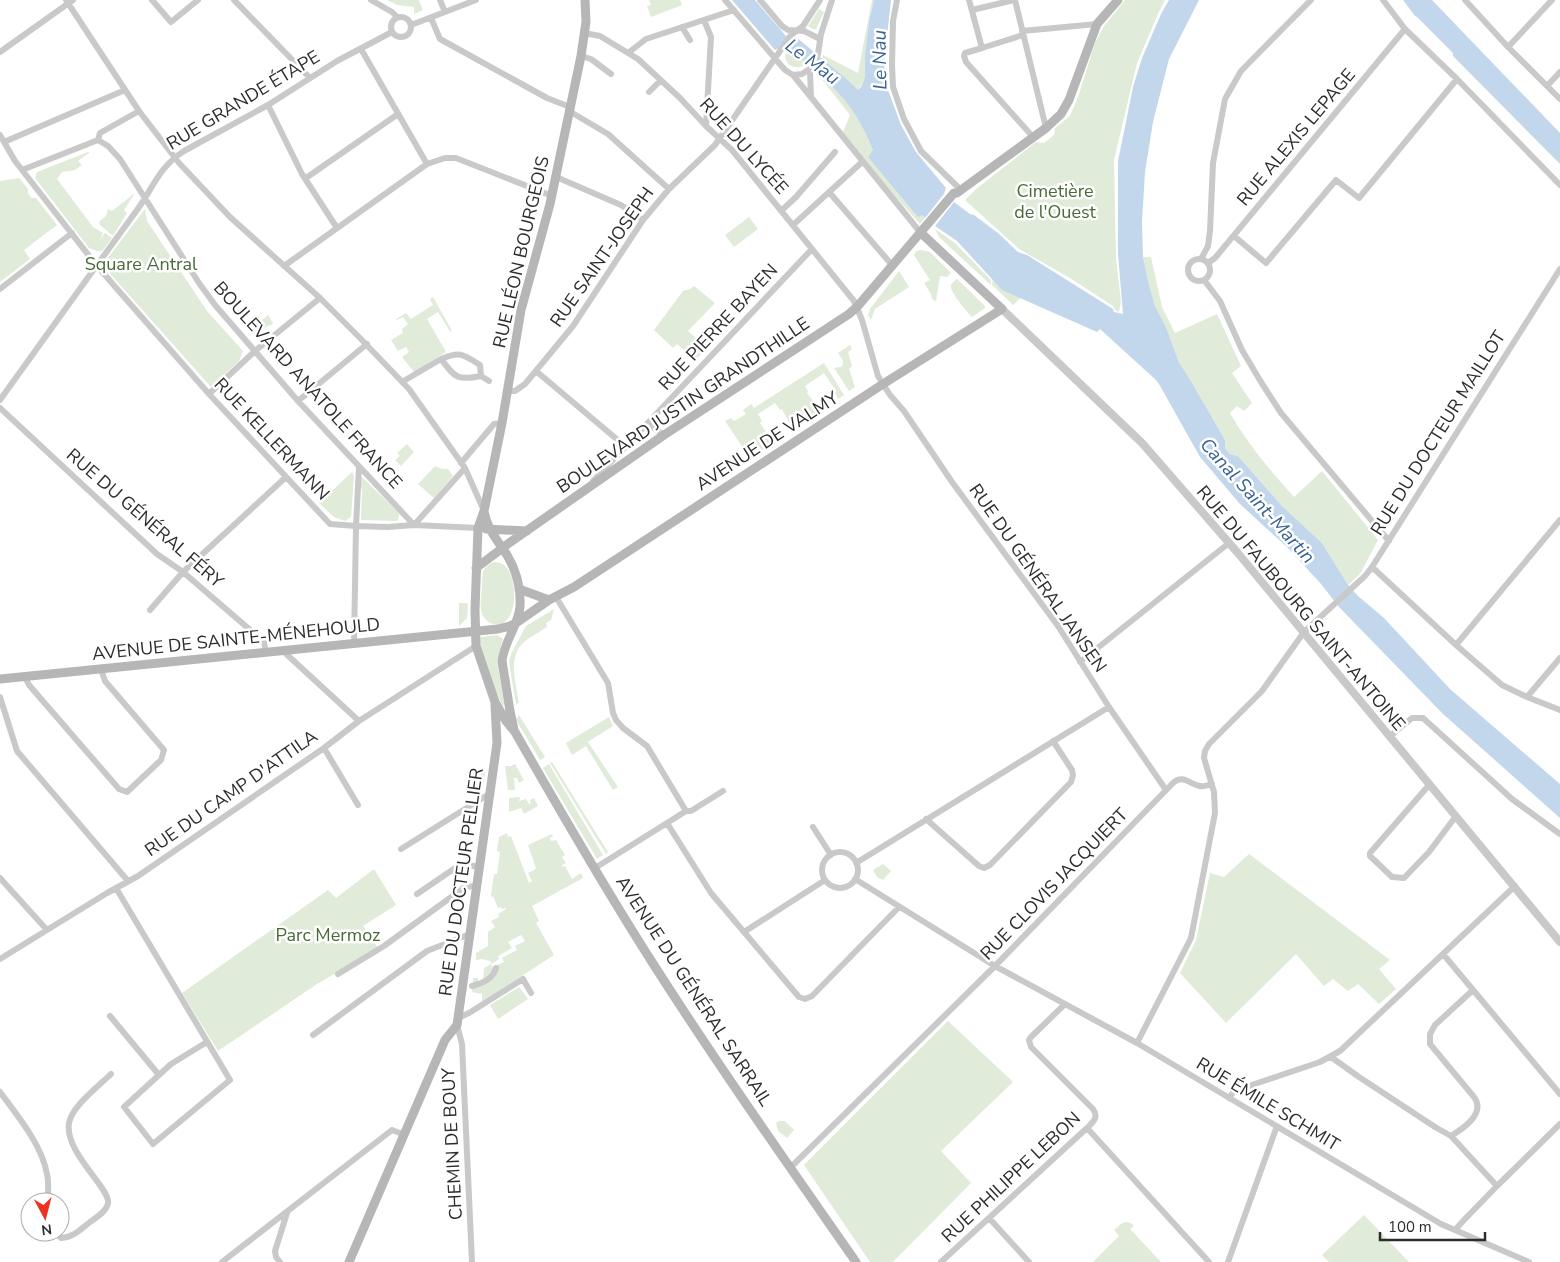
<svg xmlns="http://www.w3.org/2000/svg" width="1560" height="1262" viewBox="0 0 1560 1262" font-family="'Nunito Sans',sans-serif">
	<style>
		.green { fill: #e0ebd9 }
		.water { fill: #c3d7ec }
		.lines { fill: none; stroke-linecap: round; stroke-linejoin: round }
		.minor { stroke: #c9c9c9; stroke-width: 6 }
		.tertiary { stroke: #c9c9c9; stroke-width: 8 }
		.secondary { stroke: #b6b6b6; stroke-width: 9 }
		.labels { text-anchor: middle; stroke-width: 5; stroke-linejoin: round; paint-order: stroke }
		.street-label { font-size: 18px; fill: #2c2c2c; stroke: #fff }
		.park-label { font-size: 18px; fill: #486a38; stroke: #fff }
		.water-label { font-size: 19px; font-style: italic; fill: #376292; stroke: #fff }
	</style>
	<rect width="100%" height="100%" fill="#fff"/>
	<!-- green -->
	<path class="green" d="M387,0H419L423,10L414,14V7L397,5Z
		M649,0H680L682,5L651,17L647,6L651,5Z
		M872,0H874L869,21L865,54V77L858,91L849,81L822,60L823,55L858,73Z
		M1125,0H1165L1158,14L1137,63L1114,160L1116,259L1121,302L1119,312L1115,310L1113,306L1070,278L1019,249L965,200L975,190L1036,142L1044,143L1054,135L1055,128L1070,116L1078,97L1095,43L1104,26Z
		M819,9L824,12L816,29H813L808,26Z
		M787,47L807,62C802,69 796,68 789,65L785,58Z
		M822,74L833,83L831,86L843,97L857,115L873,150L925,218L920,224L892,193L843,132L850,115L820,77Z
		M88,152H90L78,161L82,165L75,170L62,172L57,179L93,227L103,233L100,240L105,233L112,238L102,251H97L89,248L35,178L37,172Z
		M19,178L28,189V193L31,198H36L57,225L24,250L30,259L0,282V181Z
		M135,193L124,210L127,213L113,236L100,225L99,222L106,216L108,209L112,211Z
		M145,209L147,221L207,311L243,351L239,361L211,387L105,268V262L110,255Z
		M749,217L758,229L734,247L725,235Z
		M935,229L955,243L991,280V285L939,237Z
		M921,250L930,252L951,273L947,277L940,276L936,301L932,299L931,294L924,283L930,280L914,255L916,251Z
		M1143,257H1151L1162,307L1175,333L1217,314L1241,366L1232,373L1252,403L1244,411L1237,406L1230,413C1249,446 1270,470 1294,497L1322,471L1378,540L1360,574L1348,585L1322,543L1282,506L1238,456L1230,454L1225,448V440L1191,381L1179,364L1166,327L1155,306L1149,285Z
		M994,268L1024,295L1013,305L992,285Z
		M899,271L909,287L875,309L871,320L868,315L870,309Z
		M957,279L985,306V308L972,317C967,312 949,291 951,285C951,284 956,279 957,279Z
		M694,286L715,303L688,331L707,348L696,360L677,344L673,348L654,330L683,291L690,289Z
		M433,297L451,329V333L438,312L427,319L446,352L414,372L402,357L409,352L406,347L398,351L391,340L403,333L402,329L408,324L403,317L397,320L396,319L406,313L411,319L433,305L430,299Z
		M268,315L273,323L270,326L269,325L256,334H254L251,330Z
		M850,345L852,349L848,352L852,366L849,369L855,387L849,391L834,368L841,367L843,365V360L838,353Z
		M824,363L844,395L838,399L835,393L836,391L824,373L805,386L808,391L807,393L815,404H818L822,411L793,430L782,409L780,410L775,403L758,414L762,421L760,423L773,443L750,458L725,421L731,418L734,421L746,414L743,410L751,404L754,408Z
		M407,444L414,452L401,466L395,460L400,456L397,453Z
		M435,466L442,469H448L453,476L434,498L418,484L422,480Z
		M352,472L354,476L351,517L345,521L334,517L319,503Z
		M361,477L364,479L398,512L399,515L398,520L396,521L361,520L362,490L360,485Z
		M494,562C497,562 501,563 504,565C517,575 519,617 501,624C498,625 493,624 490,623C477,616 481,599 482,588C482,583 482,577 483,572C485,567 489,564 494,562Z
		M459,603H468L467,618L459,626Z
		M554,609L551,620L546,623L547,627C540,632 531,636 524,642C507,657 516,684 519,703L516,704L509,662L511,654L526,626Z
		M497,635L503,639L497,660L504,703L503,707C494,686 480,661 480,637Z
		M519,715L545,757L540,760L516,720Z
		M609,717L613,726L586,743L588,742L618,787L613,790L586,746L572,755L566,743Z
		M552,762L608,852L606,854L550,763Z
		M515,764L524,780L519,783L517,778H514L515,790H508L505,766H511Z
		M549,764L603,855L597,859L543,768Z
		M472,772L474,774L479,772H485L483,788L478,790L473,783L470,784L467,779L470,777L468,774Z
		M520,797L519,801L526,799L529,804L531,803L530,800L534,798L538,806L524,814L521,808L509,812V798Z
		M507,833L508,837L511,836L529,883L532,881L528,873L534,870L536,868L528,845L552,834L553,836L550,838L551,841L556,840L565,855L562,857L566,863L562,865V867L565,866L572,879L581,873L583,878L532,906L539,921L536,923L554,955L482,1002V994L472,992L473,978H478V981L483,982L484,968L491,964L494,969L498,967L497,965L504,962L502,958L517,950L515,946L525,941L521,935L508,942L512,948L498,956L499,959L492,964L490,961L482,959L476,960V953L488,946V932L495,927L491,921L499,917L498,914L506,909V908L502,909L501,907L498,908L493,896L491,897V895L494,874H497L500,852L497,851L499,837Z
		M1249,854L1390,960L1379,969L1396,989L1379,1004L1358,984L1348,991L1333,979L1324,986L1296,954L1226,1023L1180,973L1196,940L1210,873L1224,877Z
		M883,864L891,871L883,880L877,877L873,870Z
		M374,869L396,905L363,926L378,948L317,984L218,1051L182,993L328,890L336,898Z
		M519,987L528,999L498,1019L490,1005Z
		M948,1021L1013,1082L941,1151L971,1183L893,1262H870L804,1165Z
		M779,1121H785L794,1130L787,1138L778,1131L776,1123Z
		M1364,1215L1409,1262H1329L1322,1255Z
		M1127,1222L1131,1223L1134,1226L1130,1229L1161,1262H1093L1119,1236L1114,1230L1122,1223Z"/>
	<!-- water -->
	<path class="water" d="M732,0H755L786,36L796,37L849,81L858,90L861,87L865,77V54L869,21L874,0H891L884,64L888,90L901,125L916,152L946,188L944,194L925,218L922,215L918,217L868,157L873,150C862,124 852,105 831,86L833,83L787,47L783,46L775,50Z
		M1169,0H1199L1169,59L1153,122L1145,172L1142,222L1143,257L1149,285L1155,306L1166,327L1179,363L1191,381L1225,440V448L1230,454L1238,456L1282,506L1322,543L1348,585L1358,596L1384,618L1450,689L1560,784V818L1442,713L1339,607L1321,584L1289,549L1240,504L1200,457L1159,384L1156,380L1100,329L1097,332L1002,290L957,241L935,226L954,202L970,214L974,215L998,233L1018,252L1027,255L1113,309L1114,312L1123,314L1118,254V161L1133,87L1142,58L1161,14Z
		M1403,0H1432L1560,133V164L1453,56V53L1417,17L1415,16Z"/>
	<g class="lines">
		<!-- minor -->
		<path class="minor" d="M66,0L139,111L179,163L230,217L320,298L359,337L409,389L465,468L484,511
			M152,0L171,22L198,0
			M234,0L310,78
			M371,0L392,12L397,17
			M440,0L445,12
			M725,0L785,70L793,75L920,232
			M760,0L782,26L788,30L804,31L820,39
			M897,0L893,21L892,65L893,87L904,119L921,151L961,190
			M969,0L982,48L965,53L964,56L966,62L1033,137
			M1015,0L1046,128
			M1383,0L1405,29L1457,79L1560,185
			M1465,0L1508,47L1560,99
			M972,10L1014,0
			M391 27a10 10 0 1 1 20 0a10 10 0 1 1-20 0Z
			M431,18L440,39L547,98L570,107
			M704,20L711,37L706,126
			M411,25L476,0
			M682,27L690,40
			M1022,31L1097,24
			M584,33L600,36L638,59L680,98L706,126L732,150L854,301L862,320L878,376L890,395L904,411L952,482L1058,626L1109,707L1166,790
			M1508,47L1552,0
			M982,48L1023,35
			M361,49L427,164
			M0,52L73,0
			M628,53L646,39L734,10
			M581,56L591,59L611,74
			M793,75L802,74L811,68
			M1547,86L1560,72
			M649,92L660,81
			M811,97L810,72L818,54L821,34L832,0
			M268,105L302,174L337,228
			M569,111L608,134L669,189
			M0,135L15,161L97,266L209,394L330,524L356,526L388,527L414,525L478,528
			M98,140L108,146L120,159L199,283L215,305L298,401L414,525
			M98,140L100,133L139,111
			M4,142L125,90
			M22,170L98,140
			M556,177L621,205L643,220
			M306,178L398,114
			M829,192L892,265
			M781,211L796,197L835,152
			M793,225L862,162
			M1234,236L1266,263L1336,180L1359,198L1457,79
			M1188 270a11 11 0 1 1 22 0a11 11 0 1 1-22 0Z
			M1201,259L1208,246L1210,231L1213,163L1225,99L1241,71L1311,0
			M1208,263L1215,258L1405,29
			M284,266L427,164L445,158H456L552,196
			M1204,280L1220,301L1242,350L1261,382L1281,413L1389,541
			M0,289L72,233
			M441,359C460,351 463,354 480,365L481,376
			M536,371L626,447
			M402,382L441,359C455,377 456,381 481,376L489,381
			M508,391H515L525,384L573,326L643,220L669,189L715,145L780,51L791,35L803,26L820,0
			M209,394L255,351L320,298
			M0,400C45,337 91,273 137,210C153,188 159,167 184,151L268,105L337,61L392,32
			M298,401L367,344
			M0,408L157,554L183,572L264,642L266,653
			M650,421L654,428L664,435
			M461,463L494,424L502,423
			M593,481L812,249
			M414,525L465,468
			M1372,567L1456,645L1502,685L1527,697L1560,710
			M556,597L608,683L613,713L616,720L623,728L647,746L686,811
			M150,610L183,572L286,477
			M354,644L356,526L359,467
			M1456,645L1560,520
			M283,651L359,721
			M1080,662L1229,543
			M25,677L29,685L119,789L127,792L161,760L164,750L105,681L101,669
			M0,697L17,751L128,881
			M1527,697L1560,658
			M1389,737L1412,718H1423L1512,799L1560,834
			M324,748L358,805
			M1429,785L1370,853V856L1392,877L1404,878L1429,852L1456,816
			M926,819L979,866L984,868L990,865L1071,782L1073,775L1072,770L1053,741
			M667,823L711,893L799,997L805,999L812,996L899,907
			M813,827L831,855
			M401,849L489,794
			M822 870a18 18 0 1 1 36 0a18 18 0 1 1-36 0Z
			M856,863L1109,707
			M595,868L667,823L686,811H691L723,791
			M0,878L47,930
			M855,879L995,966L1137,1043L1441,1224L1529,1262
			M116,888L230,1080L153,1144L124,1107L171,1064L207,1042
			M417,894L461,864L479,867
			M744,932L825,880
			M1443,954L1560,1094
			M0,959L107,893L138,876L324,748L359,721L476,646
			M338,974L384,946L465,887L477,886
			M472,986C483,983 493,979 496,968
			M110,1016L159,1075
			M458,1018L469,1013L523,979L531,993
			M457,1025L462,1044L472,1262
			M313,1035L427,951L470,934
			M1137,1043L1191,938L1215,813L1214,792L1204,758L1205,751L1209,744L1262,691L1304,632L1365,576L1372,567L1560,269
			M1331,1057L1359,1077L1435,1127L1451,1136L1497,1186
			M0,1092C17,1115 42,1145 47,1174C49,1183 48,1193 48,1202
			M1229,1098L1234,1091L1320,1062L1340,1051L1515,886
			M1087,1128L1209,1262
			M1451,1136C1464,1128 1486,1113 1474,1097L1430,1044V1034L1435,1025L1473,990
			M790,1168L995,966L1173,783C1183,774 1189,784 1200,786C1204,787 1208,785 1212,784
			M989,1218L1029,1262
			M1455,1230L1464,1220L1497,1186L1560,1124
			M56,1232L61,1238C74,1237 81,1229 90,1222C97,1217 107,1211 108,1203C111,1189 64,1152 69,1123C72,1106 99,1086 111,1074
			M222,1262L392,1130L405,1135
			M280,1262L276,1257L275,1251L287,1213
			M941,1262L1087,1128C1093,1122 1099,1118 1093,1109L1031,1047L1029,1040L1031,1037L1065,1004
			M1228,1262L1277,1126"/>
		<!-- tertiary -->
		<path class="tertiary" d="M1002,309L1142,443L1237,552L1560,942"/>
		<!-- secondary -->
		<path class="secondary" d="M585,0L586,22L581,56L550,204L521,310L502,423L484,511L478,528L475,610L476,646L495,702L506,721L515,732C559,809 604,887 652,962C717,1064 787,1163 856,1262
			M484,512C488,531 497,539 507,555C516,570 521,589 520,607C518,626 504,642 502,661L510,711L514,730
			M486,529L527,531
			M476,568L509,543L664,435L849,314L857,307L954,193H957L961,190L1046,128L1061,114L1069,100L1097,24L1118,0
			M519,589L549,600
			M0,679L498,629L510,626L516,623L549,600L574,587L883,384L1002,309L920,232
			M349,1262L445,1040L457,1025L497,743L495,705"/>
	</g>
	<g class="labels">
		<!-- street labels -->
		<g class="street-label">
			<text transform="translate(243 100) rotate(-31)" y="6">RUE GRANDE ÉTAPE</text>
			<text transform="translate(1296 137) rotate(-50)" y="6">RUE ALEXIS LEPAGE</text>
			<text transform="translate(744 146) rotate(48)" y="6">RUE DU LYCÉE</text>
			<text transform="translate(521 252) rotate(-77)" y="6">RUE LÉON BOURGEOIS</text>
			<text transform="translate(602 257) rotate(-55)" y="6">RUE SAINT-JOSEPH</text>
			<text transform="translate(718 327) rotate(-47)" y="6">RUE PIERRE BAYEN</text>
			<text transform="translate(308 385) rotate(48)" y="6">BOULEVARD ANATOLE FRANCE</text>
			<text transform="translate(683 405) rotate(-34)" y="6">BOULEVARD JUSTIN GRANDTHILLE</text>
			<text transform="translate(1438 433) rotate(-58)" y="6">RUE DU DOCTEUR MAILLOT</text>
			<text transform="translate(272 439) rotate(47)" y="6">RUE KELLERMANN</text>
			<text transform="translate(767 441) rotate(-33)" y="6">AVENUE DE VALMY</text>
			<text transform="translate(145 518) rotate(41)" y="6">RUE DU GÉNÉRAL FÉRY</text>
			<text transform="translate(1038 578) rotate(55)" y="6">RUE DU GÉNÉRAL JANSEN</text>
			<text transform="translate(1301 608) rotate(50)" y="6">RUE DU FAUBOURG SAINT-ANTOINE</text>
			<text transform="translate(236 639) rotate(-6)" y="6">AVENUE DE SAINTE-MÉNEHOULD</text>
			<text transform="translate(231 793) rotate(-35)" y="6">RUE DU CAMP D'ATTILA</text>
			<text transform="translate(461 882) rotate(-82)" y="6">RUE DU DOCTEUR PELLIER</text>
			<text transform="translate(1054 884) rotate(-46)" y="6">RUE CLOVIS JACQUIERT</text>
			<text transform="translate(694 991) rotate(57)" y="6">AVENUE DU GÉNÉRAL SARRAIL</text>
			<text transform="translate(1268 1104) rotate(31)" y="6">RUE ÉMILE SCHMIT</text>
			<text transform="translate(452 1144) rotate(-93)" y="6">CHEMIN DE BOUY</text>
			<text transform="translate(1011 1177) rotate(-43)" y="6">RUE PHILIPPE LEBON</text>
		</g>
		<!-- park labels -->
		<g class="park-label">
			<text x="1055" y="197">Cimetière<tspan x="1055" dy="21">de l'Ouest</tspan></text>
			<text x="141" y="270">Square Antral</text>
			<text x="328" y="941">Parc Mermoz</text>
		</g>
		<!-- water labels -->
		<g class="water-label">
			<text transform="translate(879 60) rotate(-91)" y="7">Le Nau</text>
			<text transform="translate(813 61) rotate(37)" y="7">Le Mau</text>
			<text transform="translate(1258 500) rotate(48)" y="7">Canal Saint-Martin</text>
		</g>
	</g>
	<!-- north arrow -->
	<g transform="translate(45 1217) rotate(173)"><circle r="24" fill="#ffffff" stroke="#ababab"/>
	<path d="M0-4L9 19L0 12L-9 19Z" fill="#ed3224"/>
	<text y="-8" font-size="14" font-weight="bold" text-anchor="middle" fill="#2c2c2c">N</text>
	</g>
	<!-- scale -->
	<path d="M1380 1232v8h105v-8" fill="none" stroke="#2c2c2c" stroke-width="2.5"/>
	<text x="1388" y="1232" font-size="15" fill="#2c2c2c" stroke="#ffffff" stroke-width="4" paint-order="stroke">100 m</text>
</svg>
